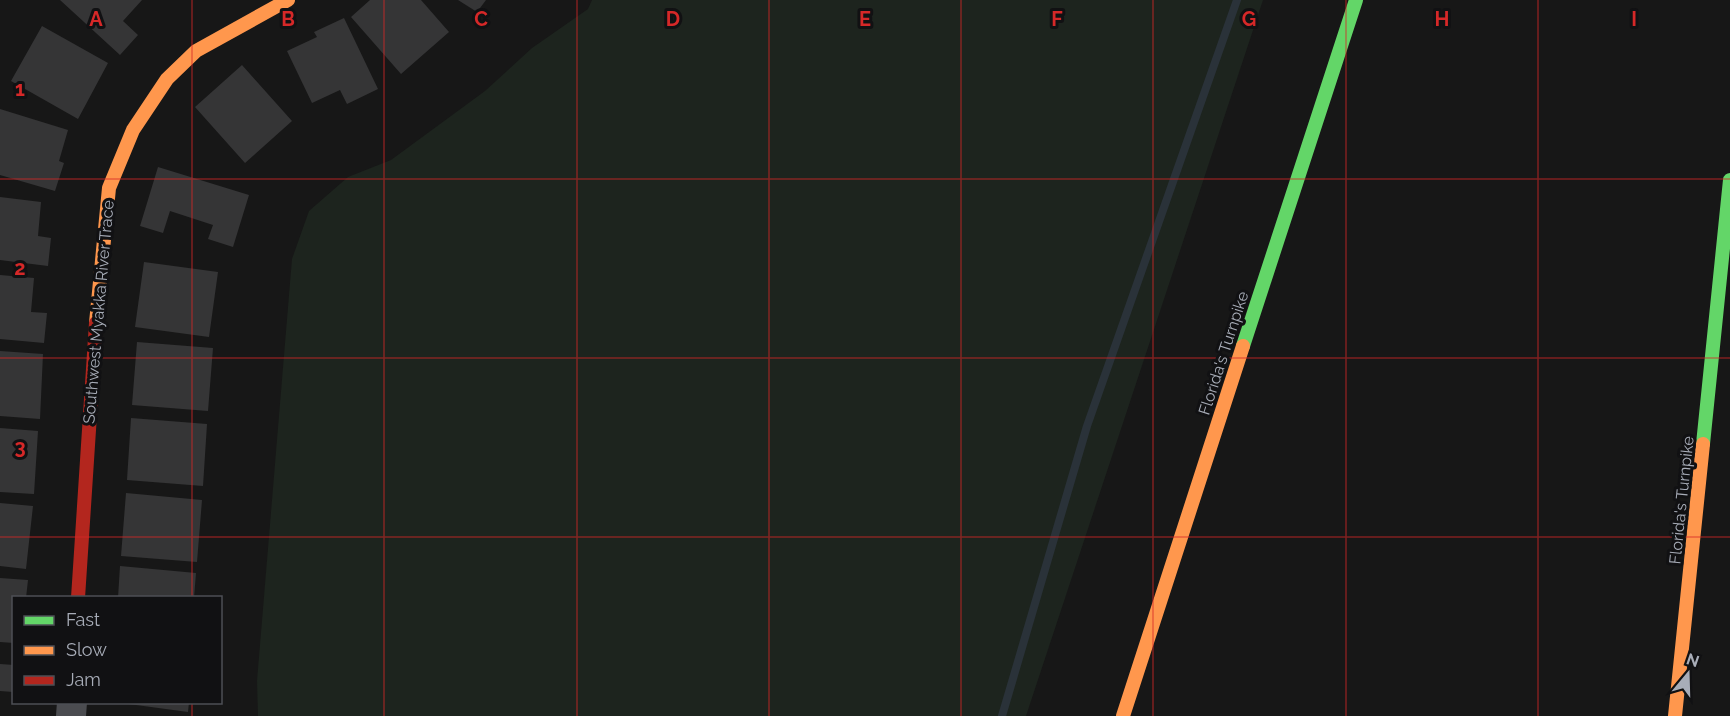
<svg xmlns="http://www.w3.org/2000/svg" width="1730" height="716" viewBox="0 0 1730 716" font-family="Raleway,sans-serif">
	<style>
		.green { fill: #1d241e }
		.lines { fill: none; stroke-linecap: round; stroke-linejoin: round }
		.stream { stroke: #2a3239; stroke-width: 8 }
		.building { fill: #353536 }
		.street { stroke: #4b4c50; stroke-width: 30 }
		.fast { stroke: #63d668; stroke-width: 14 }
		.slow { stroke: #ff974d; stroke-width: 14 }
		.jam { stroke: #b3261e; stroke-width: 14 }
		.grid { fill: none; stroke: #d62828; stroke-width: 1.5; stroke-opacity: 0.55 }
		.labels { text-anchor: middle; stroke-width: 6; stroke-linejoin: round; paint-order: stroke }
		.street-label { font-size: 16px; fill: #a8adb8; stroke: #111113 }
		.grid-label { font-size: 20px; text-anchor: middle; font-weight: bold; fill: #d62828; stroke: #111113; stroke-width: 6; stroke-linejoin: round; paint-order: stroke }
	</style>
	<rect width="100%" height="100%" fill="#171717"/>
	<!-- green -->
	<path class="green" d="M592,0H1263L1026,716H258L257,681L292,259L309,211L348,177L391,160L485,91L532,48L588,9Z"/>
	<g class="lines">
		<!-- stream -->
		<path class="stream" d="M1002,716L1087,426L1237,0"/>
	</g>
	<!-- building -->
	<path class="building" d="M60,0H142L123,21L138,35L120,55Z
		M370,0H421L449,32L401,74L351,17Z
		M458,0H486L477,12Z
		M344,18L378,89L347,104L340,90L312,103L287,51L317,37L314,32Z
		M42,26L108,63L78,119L11,81Z
		M242,65L292,121L245,163L195,107Z
		M0,109L68,130L59,161L64,163L55,191L0,175Z
		M158,167L249,195L233,247L208,239L213,225L170,211L163,233L140,226Z
		M0,197L41,202L38,236L51,238L48,266L0,260Z
		M144,262L218,272L209,337L135,327Z
		M0,275L34,278L31,312L47,313L44,343L0,339Z
		M137,342L213,348L208,411L132,405Z
		M0,351L43,354L40,419L0,416Z
		M131,418L207,424L203,486L127,480Z
		M0,428L38,431L34,494L0,492Z
		M126,493L202,500L197,562L121,556Z
		M0,503L33,506L26,569L0,566Z
		M120,566L196,573L194,598H118Z
		M0,578L28,580L26,598H14V643L0,642Z
		M0,664L14,665L13,692L0,691Z
		M114,702H189L188,712Z"/>
	<g class="lines">
		<!-- street -->
		<path class="street" d="M71,716L72,702"/>
		<!-- fast -->
		<path class="fast" d="M1243,346L1356,0
			M1703,444L1730,180"/>
		<!-- slow -->
		<path class="slow" d="M96,323L109,188L133,130L167,79L196,51L288,0
			M1123,716L1243,346
			M1675,716L1703,444"/>
		<!-- jam -->
		<path class="jam" d="M78,598L96,323"/>
	</g>
	<!-- grid -->
	<path class="grid" d="M192,0V598M384,0V716M577,0V716M769,0V716M961,0V716M1153,0V716M1346,0V716M1538,0V716M0,179H1730M0,358H1730M0,537H1730M192,702V716"/>
	<g class="labels">
		<!-- street labels -->
		<g class="street-label">
			<text transform="translate(98 312) rotate(-85)" y="6">Southwest Myakka River Trace</text>
			<text transform="translate(1223 353) rotate(-72)" y="6">Florida's Turnpike</text>
			<text transform="translate(1681 500) rotate(-84)" y="6">Florida's Turnpike</text>
		</g>
	</g>
	<g class="grid-label">
		<text x="96" y="26">A</text>
		<text x="288" y="26">B</text>
		<text x="481" y="26">C</text>
		<text x="673" y="26">D</text>
		<text x="865" y="26">E</text>
		<text x="1057" y="26">F</text>
		<text x="1249" y="26">G</text>
		<text x="1442" y="26">H</text>
		<text x="1634" y="26">I</text>
		<text x="20" y="96">1</text>
		<text x="20" y="275">2</text>
		<text x="20" y="454">3</text>
	</g>
	<!-- legend -->
	<rect x="12" y="596" width="210" height="108" fill="#111113" stroke="#4d4f55" stroke-width="1.5"/>
	<rect x="24" y="616" width="30" height="9" fill="#63d668" stroke="#4d4f55" stroke-width="1.5"/>
	<text x="66" y="626" font-size="18" fill="#a8adb8">Fast</text>
	<rect x="24" y="646" width="30" height="9" fill="#ff974d" stroke="#4d4f55" stroke-width="1.5"/>
	<text x="66" y="656" font-size="18" fill="#a8adb8">Slow</text>
	<rect x="24" y="676" width="30" height="9" fill="#b3261e" stroke="#4d4f55" stroke-width="1.5"/>
	<text x="66" y="686" font-size="18" fill="#a8adb8">Jam</text>
	<!-- north arrow -->
	<g transform="translate(1688 674) rotate(19)" stroke="#111113" stroke-width="4.5" paint-order="stroke">
	<path d="M0-4.5L10 22L0 15L-10 22Z" fill="#a8adb8"/>
	<text y="-9" font-size="16" font-weight="bold" text-anchor="middle" fill="#a8adb8">N</text>
	</g>
</svg>
